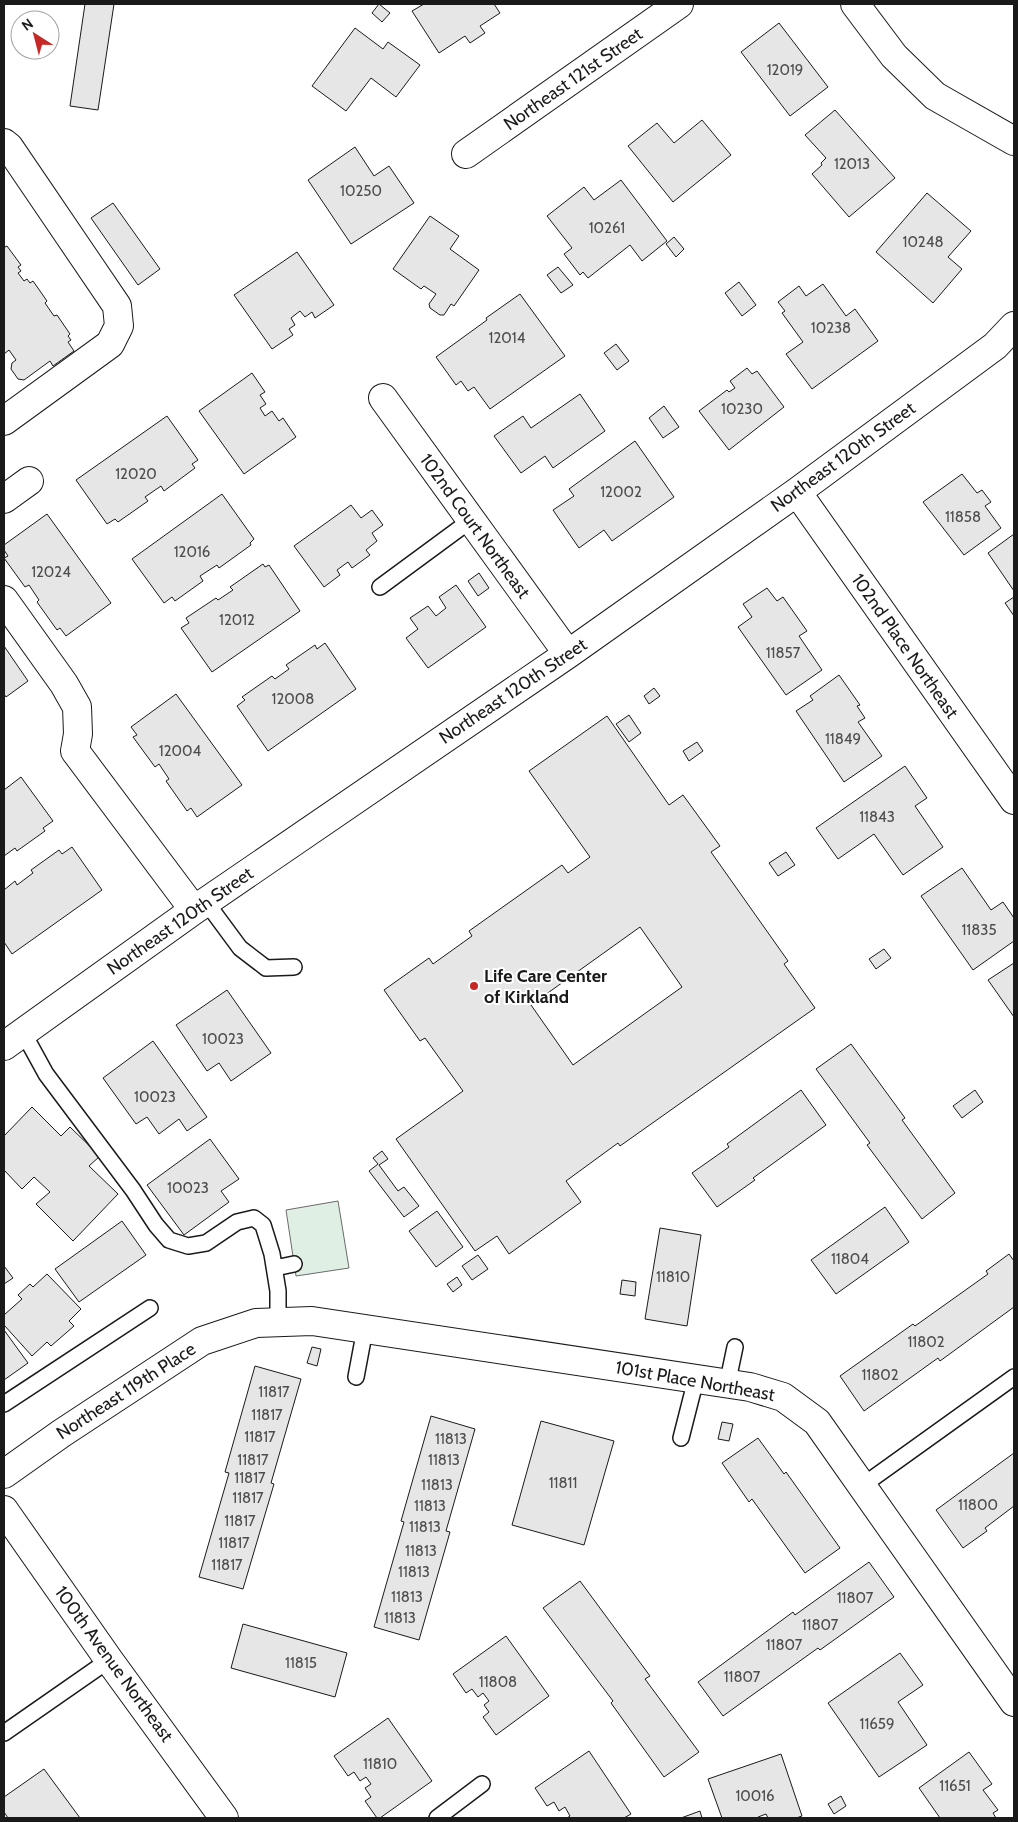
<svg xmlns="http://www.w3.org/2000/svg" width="1018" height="1822" viewBox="0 0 1018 1822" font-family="Cabin,sans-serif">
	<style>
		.green { fill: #e0efe3; stroke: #6a6a6a }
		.building { fill: #e6e6e6; stroke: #1a1a1a; fill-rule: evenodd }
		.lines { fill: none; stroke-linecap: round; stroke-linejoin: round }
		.service-casing { stroke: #1a1a1a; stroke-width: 18 }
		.minor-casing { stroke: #1a1a1a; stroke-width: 30 }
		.tertiary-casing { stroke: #1a1a1a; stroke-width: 30 }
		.service { stroke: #fff; stroke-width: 15 }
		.minor { stroke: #fff; stroke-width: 28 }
		.tertiary { stroke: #fff; stroke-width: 28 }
		.poi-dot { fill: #c62828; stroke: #fff; stroke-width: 2 }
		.labels { text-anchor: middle; stroke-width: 4; stroke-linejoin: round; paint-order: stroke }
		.number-label { font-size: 15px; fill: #4d4d4d }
		.street-label { font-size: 18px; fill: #1a1a1a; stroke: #fff }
		.poi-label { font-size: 18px; font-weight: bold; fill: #1a1a1a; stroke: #fff; text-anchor: start }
	</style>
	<rect width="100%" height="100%" fill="#fff"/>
	<!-- green -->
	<path class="green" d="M338,1201L349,1268L296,1276L286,1210Z"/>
	<!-- building -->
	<path class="building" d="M85,4H114L98,110L70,106Z
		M379,4L390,13L382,22L372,13Z
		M424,4H494L500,13L480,26L485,33L470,43L465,36L439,53L412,11Z
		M779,23L828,87L790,116L741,52Z
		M355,28L383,49L388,42L420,65L396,97L371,78L346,111L312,86Z
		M835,110L895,178L849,217L812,174L822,165L821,163L826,158L805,135Z
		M702,120L731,155L673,202L628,146L657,123L674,143Z
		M355,147L374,176L389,166L414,203L351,244L308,180Z
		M621,180L667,241L642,261L630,245L588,278L583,272L580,275L564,254L572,248L547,216L584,187L594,200Z
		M927,193L971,231L948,257L962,269L933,303L876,252Z
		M113,203L160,269L138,285L91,218Z
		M430,216L459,236L450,249L479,270L454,306L451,304L444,315H440L430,308L429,304L436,294L424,286L421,289L393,269Z
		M674,237L684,249L676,257L666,244Z
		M4,245L5,247L7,246L21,265L18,267L21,271L18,273L24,281L27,279L30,283L33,281L47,301L45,303L54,316L57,315L70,334L68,336L71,340L68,342L74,351L53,366L50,361L24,380L18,379L11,369L12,363L16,360L9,350L4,354Z
		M297,252L334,305L315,318L312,312L305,317L300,311L291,318L295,325L289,329L293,335L272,349L234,295Z
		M558,267L573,285L561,293L547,275Z
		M739,282L756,305L742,316L725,293Z
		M823,284L846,316L855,309L878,341L812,389L786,354L803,342L782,313L785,311L778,302L799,286L806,296Z
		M520,294L565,356L490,409L474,387L468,391L461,381L456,385L436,357L487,320L486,318Z
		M616,344L629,361L617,370L604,353Z
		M747,368L752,374L757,371L784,407L729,450L699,411L727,390L729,392L735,388L730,381Z
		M252,373L265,392L260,395L266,404L260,408L265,416L272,411L279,421L283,418L296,437L244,474L199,411Z
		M580,394L605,431L553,468L545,456L521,473L494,436L523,416L531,428Z
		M664,406L679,427L663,438L649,418Z
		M167,416L198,460L192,464L195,468L164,491L161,486L145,497L148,501L118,522L115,519L107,524L76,480Z
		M635,441L674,497L612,541L604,530L579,548L553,510L574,496L569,489Z
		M962,474L977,493L982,490L991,502L985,506L1001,528L964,555L923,502Z
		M222,494L254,539L250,543L251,545L219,568L217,565L200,576L203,581L175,601L172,597L164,603L132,559Z
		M351,505L361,518L372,510L383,525L372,533L377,541L366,550L370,555L352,568L348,562L337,570L340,575L324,587L294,546Z
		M47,514L111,603L66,636L60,628L57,630L37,602L39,600L29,585L25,587L4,558L8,556L4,550V545Z
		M1014,534V591L988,553Z
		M263,564L265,567L269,565L300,611L212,672L181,628L189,623L186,618L216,598L218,600L233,590L230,587Z
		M479,573L489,588L478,596L468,581Z
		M456,585L486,627L428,668L406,638L418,629L410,618L428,606L436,616L446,608L439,597Z
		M767,588L777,601L783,597L807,631L799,636L822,670L786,695L738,627L752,617L743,604Z
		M1014,597V616L1005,603Z
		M325,643L356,689L268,751L237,706L245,700L242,697L272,676L275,679L289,669L286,665L315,645L317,649Z
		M4,646L28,681L6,697L4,694Z
		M839,675L860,705L857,706L865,718L858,722L882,756L844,782L796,711L813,700L810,696Z
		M654,688L660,696L649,704L644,696Z
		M176,694L242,785L197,817L191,808L187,811L166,781L169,779L159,764L155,767L133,737L137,735L131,727Z
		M629,715L641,733L629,742L616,724Z
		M607,716L669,805L683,795L691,806L720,846L711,852L788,961L784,964L815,1008L620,1146L618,1143L566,1181L581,1202L509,1254L497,1236L475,1251L396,1139L463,1091L425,1038L420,1041L384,990L429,958L433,964L472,936L469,931L562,865L568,873L590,857L529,771ZM640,927L682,987L573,1065L531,1005Z
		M697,742L703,751L689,761L683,751Z
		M905,766L927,798L915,806L943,847L903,875L874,834L838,859L816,828Z
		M21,777L53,821L43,828L45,831L17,851L15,848L4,856V790Z
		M72,847L102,890L12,954L4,942V890L15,881L17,885L33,873L31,870L59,850L62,854Z
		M786,852L795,865L778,876L769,863Z
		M962,868L991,910L1003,902L1014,918V941L973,970L921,896Z
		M884,949L891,958L876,969L869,959Z
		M1014,963V1017L988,980Z
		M227,990L271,1053L231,1081L219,1063L207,1071L176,1025Z
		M153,1041L207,1117L187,1131L179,1119L159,1134L147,1117L136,1124L103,1078Z
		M851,1044L905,1118L902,1120L955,1193L922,1219L867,1145L870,1143L816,1069Z
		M801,1090L826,1125L753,1178L755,1180L717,1207L692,1173L729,1147L727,1144Z
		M975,1090L983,1102L962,1118L953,1106Z
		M32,1107L61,1136L70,1127L100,1156L89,1166L118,1194L73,1241L36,1204L50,1192L34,1177L22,1189L4,1170V1136Z
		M210,1139L239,1179L221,1191L229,1202L184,1235L147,1185Z
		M382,1151L388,1159L379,1165L398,1191L404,1187L419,1206L404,1217L369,1171L378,1164L373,1158Z
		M885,1207L909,1242L836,1294L811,1260Z
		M437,1211L463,1247L436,1267L409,1231Z
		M122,1221L146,1255L79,1302L55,1269Z
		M660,1228L701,1235L687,1326L645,1319Z
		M1009,1254L1014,1261V1307L940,1361L938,1358L864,1411L840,1376L913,1324L915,1326L988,1274L986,1271Z
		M478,1255L488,1269L472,1280L462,1266Z
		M4,1266L13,1278L4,1284Z
		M47,1274L81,1309L69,1321L74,1326L51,1346L47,1342L32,1356L4,1325V1315L22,1299L18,1295L30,1284L33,1287Z
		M457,1277L462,1285L453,1292L447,1284Z
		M622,1280L636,1282L635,1296L620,1294Z
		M4,1330L28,1363L4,1380Z
		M312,1347L321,1349L317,1366L307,1363Z
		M255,1366L301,1379L271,1483L274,1484L243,1589L199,1577L229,1473L225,1472Z
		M431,1416L475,1429L446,1531L450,1532L419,1640L374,1627L404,1522L401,1521Z
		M541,1421L614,1441L584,1545L512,1525Z
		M722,1422L733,1424L729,1441L718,1439Z
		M758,1438L784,1474L786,1472L840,1548L805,1573L752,1499L749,1502L722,1463Z
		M1014,1453V1506L985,1528L987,1531L963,1548L936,1510Z
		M869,1562L894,1597L820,1650L818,1648L723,1716L698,1682L793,1612L795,1615Z
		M580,1581L650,1676L645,1679L699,1752L664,1777L611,1703L613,1701L543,1608Z
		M243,1624L347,1653L335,1697L231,1668Z
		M506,1636L549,1696L496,1735L483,1717L489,1712L484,1705L489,1701L483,1693L478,1697L472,1689L466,1693L453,1674Z
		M900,1653L923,1685L898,1702L927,1745L879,1777L828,1703Z
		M388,1718L432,1781L380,1818H377L365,1801L371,1797L365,1788L371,1784L366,1777L360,1781L354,1772L348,1776L334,1756Z
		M589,1751L631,1814L624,1818H567L570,1816L565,1807L559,1811L554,1802L547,1806L535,1788Z
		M969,1752L992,1784L983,1790L998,1810L993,1813L996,1818H940L919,1788Z
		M781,1754L802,1816L796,1818H768L766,1814L758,1817V1818H722L708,1779Z
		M44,1769L80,1818H8L4,1812V1797Z
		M841,1796L846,1806L834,1814L828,1804Z
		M700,1811L702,1818H681Z"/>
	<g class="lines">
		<defs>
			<path id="service" d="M380,587L471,520
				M206,902L240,948L266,968L294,967
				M23,1032L46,1074L133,1190L156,1225L169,1240L188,1246L206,1243L237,1222L254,1218L263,1225L272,1254L278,1291V1322
				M275,1268L294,1264
				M356,1377L365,1329
				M727,1385L735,1347
				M4,1404L150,1308
				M681,1438L696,1379
				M862,1486L1014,1377
				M4,1733L109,1660
				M437,1818L482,1784"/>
			<path id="minor" d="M855,4L894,56L935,96L1014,141
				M4,143L9,147L117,306L119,326L110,344L4,421
				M466,154L679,4
				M383,398L568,654
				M797,492L1014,800
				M4,499L29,481
				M4,600L64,684L77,707L78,734L75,751L194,910
				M4,1046L194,910L568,654L797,492L995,346L1014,326
				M4,1474L62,1433L202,1341L256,1323L312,1321L750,1387L783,1397L817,1422L1014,1702"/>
			<path id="tertiary" d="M4,1510L109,1660L224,1818"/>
		</defs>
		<!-- service casing -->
		<use href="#service" class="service-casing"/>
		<!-- minor casing -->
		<use href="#minor" class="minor-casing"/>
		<!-- tertiary casing -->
		<use href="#tertiary" class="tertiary-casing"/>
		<!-- service -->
		<use href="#service" class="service"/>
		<!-- minor -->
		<use href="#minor" class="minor"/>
		<!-- tertiary -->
		<use href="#tertiary" class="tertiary"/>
	</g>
	<!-- markers -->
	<circle class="poi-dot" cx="474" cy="986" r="5"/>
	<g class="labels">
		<!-- number labels -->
		<g class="number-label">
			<text x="785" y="75">12019</text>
			<text x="852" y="169">12013</text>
			<text x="361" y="196">10250</text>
			<text x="607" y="233">10261</text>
			<text x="923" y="247">10248</text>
			<text x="831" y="333">10238</text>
			<text x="507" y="343">12014</text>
			<text x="742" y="414">10230</text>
			<text x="136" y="479">12020</text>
			<text x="621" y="497">12002</text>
			<text x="963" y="522">11858</text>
			<text x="192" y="557">12016</text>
			<text x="51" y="577">12024</text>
			<text x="237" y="625">12012</text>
			<text x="783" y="658">11857</text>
			<text x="293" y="704">12008</text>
			<text x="843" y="744">11849</text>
			<text x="180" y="756">12004</text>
			<text x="877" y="822">11843</text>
			<text x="979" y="935">11835</text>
			<text x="223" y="1044">10023</text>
			<text x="155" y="1102">10023</text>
			<text x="188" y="1193">10023</text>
			<text x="850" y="1264">11804</text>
			<text x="673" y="1282">11810</text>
			<text x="926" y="1347">11802</text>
			<text x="880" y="1380">11802</text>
			<text x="274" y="1397">11817</text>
			<text x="267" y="1420">11817</text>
			<text x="260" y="1442">11817</text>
			<text x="451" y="1444">11813</text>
			<text x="253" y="1465">11817</text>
			<text x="444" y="1465">11813</text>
			<text x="250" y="1483">11817</text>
			<text x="563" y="1488">11811</text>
			<text x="437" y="1490">11813</text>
			<text x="248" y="1503">11817</text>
			<text x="978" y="1510">11800</text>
			<text x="430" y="1511">11813</text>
			<text x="240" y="1526">11817</text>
			<text x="425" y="1532">11813</text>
			<text x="234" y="1548">11817</text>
			<text x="421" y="1556">11813</text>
			<text x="227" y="1570">11817</text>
			<text x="414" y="1577">11813</text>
			<text x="407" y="1602">11813</text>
			<text x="855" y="1603">11807</text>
			<text x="400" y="1623">11813</text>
			<text x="820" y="1630">11807</text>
			<text x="784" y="1650">11807</text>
			<text x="301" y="1668">11815</text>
			<text x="742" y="1682">11807</text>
			<text x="498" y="1687">11808</text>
			<text x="877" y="1729">11659</text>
			<text x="380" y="1769">11810</text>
			<text x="955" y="1791">11651</text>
			<text x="755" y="1801">10016</text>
		</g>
		<!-- street labels -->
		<g class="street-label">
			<text transform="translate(573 79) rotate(-35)" y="6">Northeast 121st Street</text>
			<text transform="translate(843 457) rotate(-36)" y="6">Northeast 120th Street</text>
			<text transform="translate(475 526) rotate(54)" y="6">102nd Court Northeast</text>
			<text transform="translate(905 646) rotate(55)" y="6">102nd Place Northeast</text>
			<text transform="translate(513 691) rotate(-34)" y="6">Northeast 120th Street</text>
			<text transform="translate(180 921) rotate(-35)" y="6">Northeast 120th Street</text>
			<text transform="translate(695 1381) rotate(10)" y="6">101st Place Northeast</text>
			<text transform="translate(126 1391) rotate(-33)" y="6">Northeast 119th Place</text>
			<text transform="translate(114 1664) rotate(54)" y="6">100th Avenue Northeast</text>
		</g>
		<!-- poi labels -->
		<g class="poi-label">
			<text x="484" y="982">Life Care Center<tspan x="484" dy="21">of Kirkland</tspan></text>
		</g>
	</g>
	<!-- border -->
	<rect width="1018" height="1822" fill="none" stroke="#1a1a1a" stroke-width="10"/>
	<!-- north arrow -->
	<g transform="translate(35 35) rotate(324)"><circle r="24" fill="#ffffff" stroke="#a3a3a3"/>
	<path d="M0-4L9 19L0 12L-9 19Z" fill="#c62828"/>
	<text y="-8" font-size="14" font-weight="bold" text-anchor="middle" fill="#1a1a1a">N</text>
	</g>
</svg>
